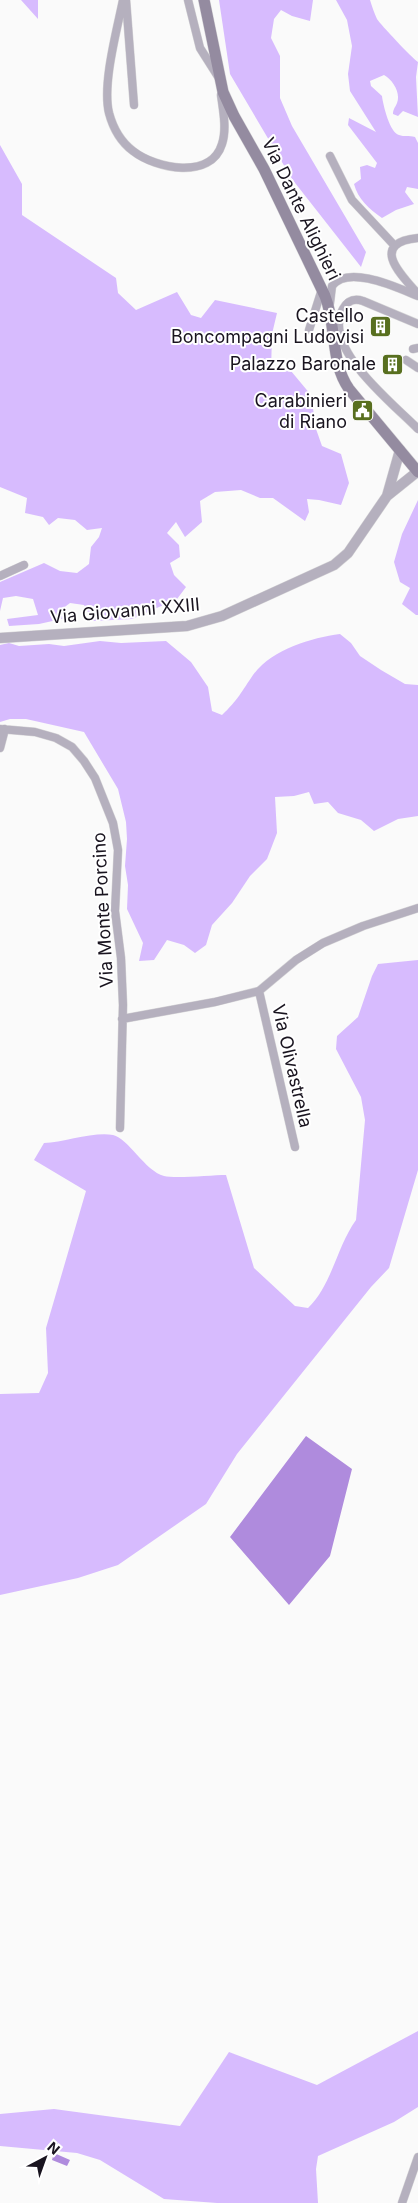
<svg xmlns="http://www.w3.org/2000/svg" width="418" height="2203" viewBox="0 0 418 2203" font-family="Inter,sans-serif">
	<style>
		.forest { fill: #d7bbfe }
		.water { fill: #af8bdd }
		.lines { fill: none; stroke-linecap: round; stroke-linejoin: round }
		.minor-casing { stroke: #d6d5d7; stroke-width: 9 }
		.tertiary-casing { stroke: #d6d5d7; stroke-width: 11 }
		.secondary-casing { stroke: #d6d5d7; stroke-width: 12 }
		.minor { stroke: #b5b0be; stroke-width: 8 }
		.tertiary { stroke: #b5b0be; stroke-width: 10 }
		.secondary { stroke: #948ba0; stroke-width: 11 }
		.labels { text-anchor: middle; stroke-width: 4; stroke-linejoin: round; paint-order: stroke }
		.street-label { font-size: 18px; fill: #19141f; stroke: #fff }
		.poi-label { font-size: 18px; fill: #19141f; stroke: #fff; text-anchor: end }
	</style>
	<rect width="100%" height="100%" fill="#fafafa"/>
	<!-- forest -->
	<path class="forest" d="M21,0H38V19Z
		M219,0H313L310,21L292,16L281,10L274,19L271,38L280,56V98L292,126L366,252L361,267L292,179L230,74Z
		M336,0H370C372,6 374,13 377,19C380,24 413,59 418,62L416,77L418,117L403,111L398,116L393,114C393,109 395,108 397,103C401,93 393,80 384,75L370,81L371,86L382,96C383,105 390,133 399,135C404,137 409,135 415,137L418,143V189L407,187L405,192L414,204L396,210L382,218C369,209 358,199 354,184L361,179L360,167L367,165L375,168L377,163L348,125L349,118L376,132L350,91L348,74L352,46L347,20Z
		M0,145L22,184V215L116,278L118,293L136,310L177,292L191,315L201,318L215,300L277,313L272,334L271,372L291,371L311,395L316,429L322,446L341,454L349,483L341,505L319,500L307,499L309,512L305,521L273,498H260L241,490L215,492L200,501L202,522L185,537L176,522L167,533L179,545L180,557L170,563L174,575L186,587L177,599L132,619L93,621L84,605L70,603L62,609L66,618L39,624L9,626L7,619L38,615L33,599L16,596L3,598L0,611V582L44,563L60,571L77,573L89,564L91,547L99,537L102,528L87,530L75,520L58,518L49,525L43,517L25,513L27,498L0,487Z
		M418,500V615H416L402,604L410,588L400,582L394,562L402,534Z
		M340,634L351,643L360,656L381,670L405,684L418,685V816L398,819L374,831L361,820L338,813L328,802L314,804L309,792L294,796L275,797L277,833L267,859L250,876L232,903L212,925L206,945L195,953L184,945L167,940L154,960L139,961L143,943L127,909L128,885L125,866L127,839L126,822L118,789L84,732L26,719H10L0,722V645L9,643L19,646L49,644L64,646L100,641L121,643L166,641L191,662L208,687L212,711L222,715C238,700 242,691 253,675C272,649 311,638 340,634Z
		M418,960V1170L389,1268L371,1287L237,1454L206,1504L118,1565L78,1578L0,1595V1394L39,1393L48,1373L46,1328L86,1191L34,1160L44,1143C64,1142 96,1131 113,1135C128,1138 145,1171 164,1176C175,1179 212,1175 226,1175L254,1268L295,1306L308,1308C332,1285 337,1246 356,1220L365,1120L361,1097L336,1049L337,1036L358,1017L372,976L378,964Z
		M418,2031V2107L394,2122L318,2156L316,2169L318,2203H217L164,2199L100,2160L77,2153L0,2146V2114L54,2109L180,2126L229,2052L317,2085Z"/>
	<!-- water -->
	<path class="water" d="M306,1436L352,1469L330,1556L289,1605L230,1537Z
		M54,2153L70,2160L67,2166L52,2160Z"/>
	<g class="lines">
		<defs>
			<path id="minor" d="M123,0C117,30 102,84 109,113C113,128 121,142 133,151C156,169 211,180 222,144C227,129 223,110 221,95
				M126,0L134,105
				M188,0L200,48L219,78
				M330,156L352,200L394,245
				M418,238C369,243 400,274 418,294
				M330,303L332,286C348,264 398,288 418,296
				M418,324L363,301C354,298 348,300 343,309C321,348 394,404 418,429
				M309,330L322,289
				M413,349L418,348
				M406,360L418,368
				M0,576L24,565
				M0,729L35,732L56,738L72,747L84,761L95,778L113,823L118,850L115,911L121,958L123,1005L120,1128
				M0,748L5,729
				M259,991L295,1147
				M122,1019L215,1002L259,991L296,960L323,943L363,926L418,908
				M402,2203L418,2157"/>
			<path id="tertiary" d="M387,496L400,450
				M0,638L187,626L222,616L334,565L348,553L387,496L417,472"/>
			<path id="secondary" d="M204,0L223,92L234,116L264,169L325,296C337,326 330,362 349,389L418,472"/>
		</defs>
		<!-- minor casing -->
		<use href="#minor" class="minor-casing"/>
		<!-- tertiary casing -->
		<use href="#tertiary" class="tertiary-casing"/>
		<!-- secondary casing -->
		<use href="#secondary" class="secondary-casing"/>
		<!-- minor -->
		<use href="#minor" class="minor"/>
		<!-- tertiary -->
		<use href="#tertiary" class="tertiary"/>
		<!-- secondary -->
		<use href="#secondary" class="secondary"/>
	</g>
	<!-- icons -->
	<defs>
		<symbol id="building-square" viewBox="-11 -11 22 22"><rect x="-9" y="-9" width="18" height="18" rx="4" fill="#586f1f" stroke="#fff"/><path d="M-4-6H4V6H1V3H-1V6H-4ZM-2.5-4.3h1.7v1.8h-1.7ZM.8-4.3h1.7v1.8H.8ZM-2.5-1h1.7V.8h-1.7ZM.8-1h1.7V.8H.8Z" fill="#fff"/></symbol>
		<symbol id="civic-square" viewBox="-11 -11 22 22"><rect x="-9" y="-9" width="18" height="18" rx="4" fill="#586f1f" stroke="#fff"/><path d="M-.6-6.5H3V-4.5H.6V-3L4-1V1h2V6H-6V1h2V-1L-.6-3ZM-1.2 2.5V6h2.4V2.5Z" fill="#fff"/></symbol>
	</defs>
	<g fill-rule="evenodd">
		<use href="#building-square" x="368" y="314" width="25" height="25"/>
		<use href="#building-square" x="380" y="352" width="25" height="25"/>
		<use href="#civic-square" x="350" y="398" width="25" height="25"/>
	</g>
	<g class="labels">
		<!-- street labels -->
		<g class="street-label">
			<text transform="translate(301 209) rotate(64)" y="6">Via Dante Alighieri</text>
			<text transform="translate(125 611) rotate(-5)" y="6">Via Giovanni XXIII</text>
			<text transform="translate(103 910) rotate(-93)" y="6">Via Monte Porcino</text>
			<text transform="translate(292 1066) rotate(77)" y="6">Via Olivastrella</text>
		</g>
		<!-- poi labels -->
		<g class="poi-label">
			<text x="364" y="322">Castello<tspan x="364" dy="21">Boncompagni Ludovisi</tspan></text>
			<text x="376" y="370">Palazzo Baronale</text>
			<text x="347" y="407">Carabinieri<tspan x="347" dy="21">di Riano</tspan></text>
		</g>
	</g>
	<!-- north arrow -->
	<g transform="translate(45 2158) rotate(41)" stroke="#ffffff" stroke-width="4" paint-order="stroke">
	<path d="M0-4L9 19L0 12L-9 19Z" fill="#19141f"/>
	<text y="-8" font-size="14" font-weight="bold" text-anchor="middle" fill="#19141f">N</text>
	</g>
</svg>
